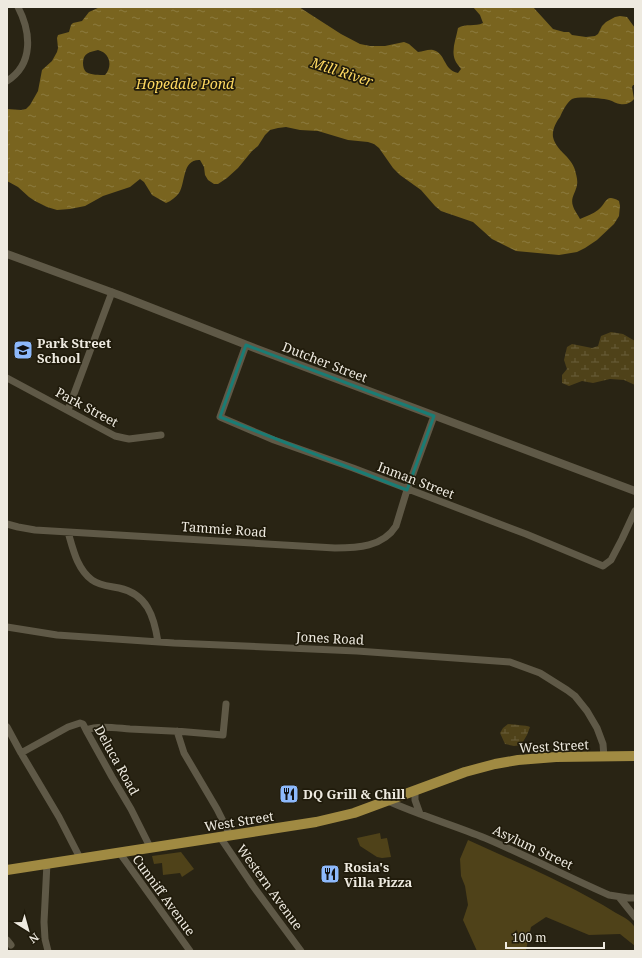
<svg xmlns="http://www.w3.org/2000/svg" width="642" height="958" viewBox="0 0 642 958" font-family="'Noto Serif',serif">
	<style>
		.green { fill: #4f4219 }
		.wetland { fill: url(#wetland-marsh) }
		.water { fill: url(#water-ripples); fill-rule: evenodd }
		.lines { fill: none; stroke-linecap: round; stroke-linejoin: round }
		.minor { stroke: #5f5947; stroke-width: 7 }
		.tertiary { stroke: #5f5947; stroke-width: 8 }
		.primary { stroke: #a08a42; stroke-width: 10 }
		.marked { fill: none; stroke: #1a7c74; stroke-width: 3; stroke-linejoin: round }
		.labels { text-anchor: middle; stroke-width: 3.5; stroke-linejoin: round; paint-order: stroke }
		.poi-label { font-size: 13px; font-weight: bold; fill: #eeeae0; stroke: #201b0b; text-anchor: start }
		.street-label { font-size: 13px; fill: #eeeae0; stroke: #201b0b }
		.water-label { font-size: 14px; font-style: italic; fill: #fdd861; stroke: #201b0b }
	</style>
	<defs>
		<pattern id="wetland-marsh" width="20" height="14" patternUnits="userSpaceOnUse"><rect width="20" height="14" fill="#4f4219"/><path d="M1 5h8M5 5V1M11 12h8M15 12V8" fill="none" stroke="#695d3a"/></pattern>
		<pattern id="water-ripples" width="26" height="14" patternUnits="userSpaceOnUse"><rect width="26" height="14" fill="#79641f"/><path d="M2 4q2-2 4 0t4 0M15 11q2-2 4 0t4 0" fill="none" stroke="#8c7a3f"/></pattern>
	</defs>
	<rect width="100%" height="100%" fill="#292414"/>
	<!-- green -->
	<path class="green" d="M380,833L381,839L387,838L391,857L382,858L377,857L360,846L357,838Z
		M468,840C518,863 569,884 616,913C622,916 632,921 635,928C636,932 635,942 635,946L620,934L589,935L546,917L531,927L526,950L528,951H477L463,920L468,905L465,886L461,876L460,859Z
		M181,852L194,869L182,877L180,873L163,875L162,863L154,864L152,856Z"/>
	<!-- wetland -->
	<path class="wetland" d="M611,332L623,334L635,341V385L624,380L610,379L593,383L582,381L569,386L562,383V375L567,369L564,360L567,347L572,344L592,348L598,346L601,336Z
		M508,724C514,725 526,725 530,727L527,735L521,745L514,746L505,744L500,733L503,728Z"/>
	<!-- water -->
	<path class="water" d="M100,7H299L341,34L360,44L370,46H385L404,42L409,44L418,52C423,52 428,49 433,50C446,53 443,70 458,73L461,69C459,66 456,63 455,60C451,50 456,39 458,28C466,23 475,27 483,23L480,15L473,7H533L553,29L564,32H569L572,35L586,37L595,36L598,34L602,26L606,22L615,17L620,16L627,17L635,28V85H633L632,87L634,99C631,103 626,105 620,104C617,104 613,101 609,100C601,98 579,96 572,99C567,102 562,112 560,117C556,122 552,130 553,137C556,151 571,156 575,170C576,174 578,180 577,185C576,192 570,198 573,206C574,210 578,215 580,219C586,216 593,214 598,210C607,203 605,193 619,201L620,206L619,216L614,224L597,240L585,248L577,252L559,255L516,251L492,239L473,222L441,211L435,206L421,190L400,175L393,168L379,148L374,144L368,142L348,140L318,131L300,130L286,127L278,128L270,130L265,135L258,146L252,151L238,168L227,178L218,184H214L208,180L205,175L204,167L200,160C182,159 186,182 179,193C176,197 171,201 166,203L152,195L144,182L140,179L130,187L103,196L85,206L70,209L57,210L47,207L35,201L29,197L18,187L7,181V109L21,110L26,109L30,105L38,91L42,70L52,61L57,52L58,48L57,38L58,35L69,32L71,25L73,23L82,21L89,12ZM98,50C110,53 113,66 105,75C99,75 91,75 86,72C84,70 83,67 83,63C83,53 90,52 98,50Z"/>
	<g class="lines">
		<!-- minor -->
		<path class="minor" d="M7,81C34,64 31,32 18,7
			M246,345L220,417L274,440L353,468L526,534L603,566L611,560L622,539L635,511
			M7,378L115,436L124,438L129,439L161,435
			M68,410L112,292
			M7,524L18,527L35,530L335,548C357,548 383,547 396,526L407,490L434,416
			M68,532C73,549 77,569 92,580C100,586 110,586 119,588C147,594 154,616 158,642
			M7,627L57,635L174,643L357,651L510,662L540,673L567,690L575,696L587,711L597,728L603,744L604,757
			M7,727L21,753
			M86,730C99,725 116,728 130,729C161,730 192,732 223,735L226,704
			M177,731L184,753L217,809L230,835
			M415,790V800L420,814
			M388,801C419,815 453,825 485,838C527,856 568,877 609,895L628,898H635
			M220,837L253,886L301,951
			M119,852L190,951
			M80,858L59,817L21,753L68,727L80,723L83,724L86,730L112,777L131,809L150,847
			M47,863L44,922L45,939L48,951
			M619,897L635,917
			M7,940L11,945"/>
		<!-- tertiary -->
		<path class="tertiary" d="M7,254L119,295L257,349L635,491"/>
		<!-- primary -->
		<path class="primary" d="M7,870L316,822L354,813L465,772L495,764L518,760L556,757L635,756"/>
	</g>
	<!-- marked area -->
	<path class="marked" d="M246,345L434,416L407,490L220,417Z"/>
	<!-- icons -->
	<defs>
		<symbol id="school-square" viewBox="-11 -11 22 22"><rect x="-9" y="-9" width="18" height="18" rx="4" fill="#8db9fc" stroke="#201b0b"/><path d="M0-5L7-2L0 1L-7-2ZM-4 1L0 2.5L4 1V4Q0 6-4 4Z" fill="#111"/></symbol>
		<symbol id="restaurant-square" viewBox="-11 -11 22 22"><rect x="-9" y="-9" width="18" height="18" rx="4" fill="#8db9fc" stroke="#201b0b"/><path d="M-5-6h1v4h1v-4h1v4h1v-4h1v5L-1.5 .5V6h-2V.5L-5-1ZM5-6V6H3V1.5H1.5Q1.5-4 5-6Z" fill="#111"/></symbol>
	</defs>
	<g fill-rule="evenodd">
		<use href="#school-square" x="12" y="339" width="22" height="22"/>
		<use href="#restaurant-square" x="278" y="783" width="22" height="22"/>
		<use href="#restaurant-square" x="319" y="863" width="22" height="22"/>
	</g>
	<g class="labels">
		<!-- poi labels -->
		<g class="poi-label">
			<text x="37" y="348">Park Street<tspan x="37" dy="15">School</tspan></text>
			<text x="303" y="799">DQ Grill &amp; Chill</text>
			<text x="344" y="872">Rosia's<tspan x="344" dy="15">Villa Pizza</tspan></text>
		</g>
		<!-- street labels -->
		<g class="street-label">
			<text transform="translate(325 362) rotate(21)" y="5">Dutcher Street</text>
			<text transform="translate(87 407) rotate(28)" y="5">Park Street</text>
			<text transform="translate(416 480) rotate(21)" y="5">Inman Street</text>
			<text transform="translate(224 529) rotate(4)" y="5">Tammie Road</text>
			<text transform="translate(330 638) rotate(3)" y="5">Jones Road</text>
			<text transform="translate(554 746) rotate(-3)" y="5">West Street</text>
			<text transform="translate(117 760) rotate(61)" y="5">Deluca Road</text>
			<text transform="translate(239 821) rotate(-9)" y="5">West Street</text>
			<text transform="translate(533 847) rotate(25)" y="5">Asylum Street</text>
			<text transform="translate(270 887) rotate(54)" y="5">Western Avenue</text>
			<text transform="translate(164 895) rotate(54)" y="5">Cunniff Avenue</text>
		</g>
		<!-- water labels -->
		<g class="water-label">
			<text transform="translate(342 72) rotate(18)" y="5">Mill River</text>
			<text x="185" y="89">Hopedale Pond</text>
		</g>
	</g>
	<!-- border -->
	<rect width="642" height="958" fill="none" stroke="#eeeae0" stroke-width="16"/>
	<!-- north arrow -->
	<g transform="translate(28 930) rotate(143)" stroke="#201b0b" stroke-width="3" paint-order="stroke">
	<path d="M0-3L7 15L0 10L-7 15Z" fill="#eeeae0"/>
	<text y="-6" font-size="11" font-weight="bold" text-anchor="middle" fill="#eeeae0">N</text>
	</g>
	<!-- scale -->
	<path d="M506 942v6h98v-6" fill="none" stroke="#eeeae0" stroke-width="2"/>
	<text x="512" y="942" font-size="12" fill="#eeeae0" stroke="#201b0b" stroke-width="3" paint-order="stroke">100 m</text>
</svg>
